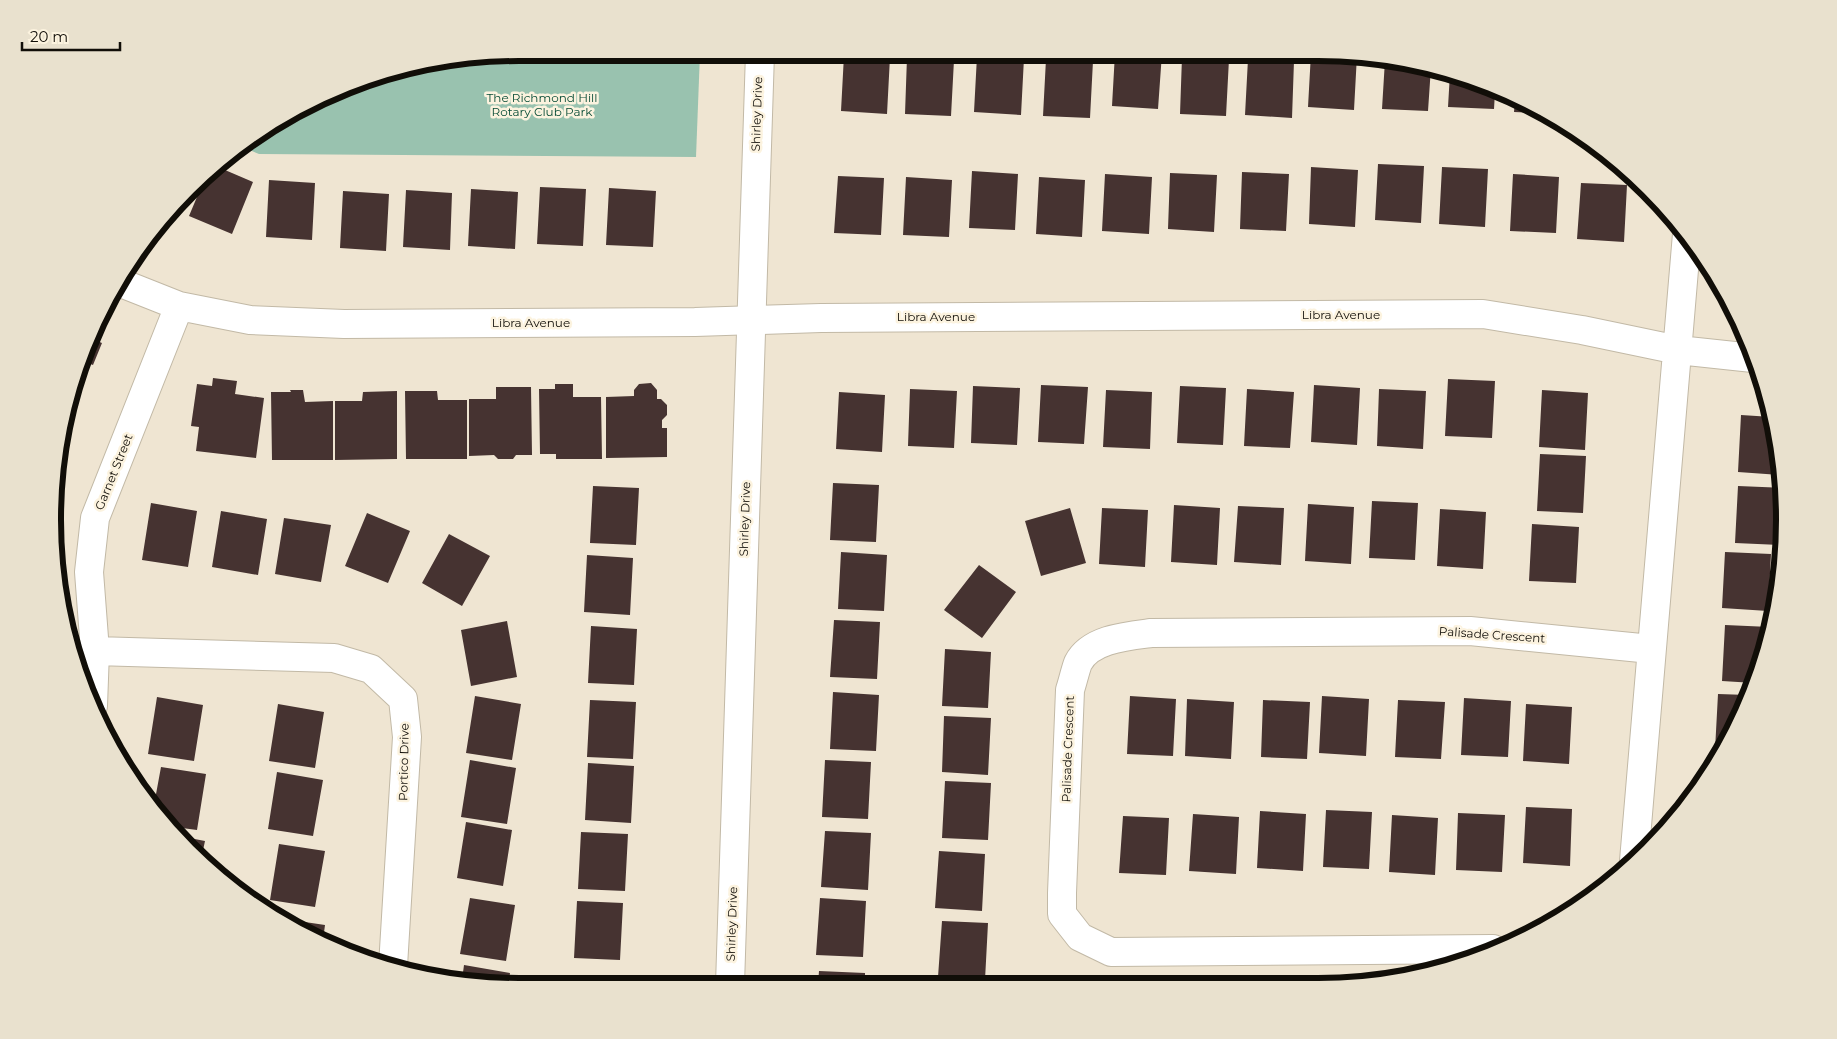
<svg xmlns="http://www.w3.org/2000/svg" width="1837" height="1039" viewBox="0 0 1837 1039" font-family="Montserrat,sans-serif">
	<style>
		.green { fill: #99c2af }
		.building { fill: #463331 }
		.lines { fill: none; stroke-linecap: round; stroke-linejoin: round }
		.minor-casing { stroke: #c2b9a6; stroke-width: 30 }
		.tertiary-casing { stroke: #c2b9a6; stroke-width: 30 }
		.minor { stroke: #fff; stroke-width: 28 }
		.tertiary { stroke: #fff; stroke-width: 28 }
		.labels { text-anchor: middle; stroke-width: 5; stroke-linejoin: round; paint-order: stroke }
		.park-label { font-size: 12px; fill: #054a34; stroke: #fcf3df }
		.street-label { font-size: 12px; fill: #110e08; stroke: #fcf3df }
		.rim { fill: none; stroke: #110e08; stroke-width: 6 }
	</style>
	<rect width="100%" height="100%" fill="#efe5d2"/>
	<!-- green -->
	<path class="green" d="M520,53H700L696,157L259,154L240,146L370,77Z"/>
	<!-- building -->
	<path class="building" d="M1115,53H1162L1158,109L1112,106Z
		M1311,53L1357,55L1354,110L1308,107Z
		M844,55L890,57L887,114L841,111Z
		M977,56L1024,58L1021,115L974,112Z
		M907,57L954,60L951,116L905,114Z
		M1182,57L1229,59L1226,116L1180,114Z
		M1046,59L1093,61L1090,118L1043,116Z
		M1248,59L1294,61L1292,118L1245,115Z
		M1385,60L1431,67L1428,111L1382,109Z
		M1450,73L1495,92L1494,109L1448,107Z
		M1515,100L1546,113L1514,112Z
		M1378,164L1424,166L1421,223L1375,220Z
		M218,167L253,182L232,234L189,216L202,185Z
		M1311,167L1358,170L1355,227L1309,224Z
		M1442,167L1488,169L1485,227L1439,224Z
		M972,171L1018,174L1015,230L969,228Z
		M1242,172L1289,174L1286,231L1240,229Z
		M1170,173L1217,175L1214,232L1168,229Z
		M1105,174L1152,177L1149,234L1102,231Z
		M1513,174L1559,177L1556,233L1510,231Z
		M838,176L884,178L881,235L834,233Z
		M906,177L952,180L949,237L903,235Z
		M1039,177L1085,180L1082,237L1036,234Z
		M269,180L315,183L312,240L266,237Z
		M1581,183L1627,185L1624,242L1577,239Z
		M540,187L586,189L583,246L537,244Z
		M609,188L656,191L653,247L606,245Z
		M471,189L518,192L515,249L468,246Z
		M406,190L452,193L450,250L403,247Z
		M343,191L389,194L386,251L340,248Z
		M95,340L102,343L93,365L85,362Z
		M213,378L237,381L235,394L264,398L256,458L196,451L199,427L191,426L197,384L212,386Z
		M1448,379L1495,381L1492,438L1445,436Z
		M651,383L657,390V399H661L667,405V415L662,420V428H667V457L606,458V397L634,396V390L639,384Z
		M555,384H573V397H601L602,459H556V454H540L539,389H555Z
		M1041,385L1088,387L1084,444L1038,442Z
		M1314,385L1360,388L1357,445L1311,442Z
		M973,386L1020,388L1017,445L971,443Z
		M1180,386L1226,388L1223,445L1177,443Z
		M496,387H531L532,455H516L513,459H498L494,455L469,456V399H496Z
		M910,389L957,391L954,448L908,446Z
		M1247,389L1294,392L1290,448L1244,446Z
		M1379,389L1426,391L1423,449L1377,446Z
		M290,390H303L305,402L333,401V460H272L271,392H291Z
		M1106,390L1152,392L1150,449L1103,447Z
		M1542,390L1588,393L1585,450L1539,447Z
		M397,391V459L335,460V401H362L363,392Z
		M405,391H437L438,400H467V459H406Z
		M839,392L885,395L882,452L836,449Z
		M1741,415L1772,417L1781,475L1738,472Z
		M1540,454L1586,456L1583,513L1537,511Z
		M833,483L879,485L876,542L830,540Z
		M593,486L639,488L636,545L590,543Z
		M1738,486L1783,488L1781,545L1735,543Z
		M1372,501L1418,503L1415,560L1369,558Z
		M151,503L197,511L188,567L142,560Z
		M1308,504L1354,507L1351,564L1305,561Z
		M1174,505L1220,508L1217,565L1171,562Z
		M1238,506L1284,508L1281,565L1234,562Z
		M1070,508L1086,563L1041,576L1025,521Z
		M1102,508L1148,510L1145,567L1099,564Z
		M1440,509L1486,512L1483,569L1437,566Z
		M221,511L267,519L258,575L212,567Z
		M367,513L410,531L388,583L345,566Z
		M284,518L331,525L321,582L275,574Z
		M1532,524L1579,527L1576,583L1529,581Z
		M449,534L490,556L462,606L422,583Z
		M841,552L887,555L884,611L838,609Z
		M1725,552L1771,554L1768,611L1722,608Z
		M587,555L633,558L630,615L584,612Z
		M979,565L1016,592L982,638L944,610Z
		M834,620L880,622L877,679L830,677Z
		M507,621L517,677L471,686L461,630Z
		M1725,625L1770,627L1760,670L1754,683L1722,681Z
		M591,626L637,629L634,685L588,683Z
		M945,649L991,652L988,708L942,706Z
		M833,692L879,695L876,751L830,749Z
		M1718,694L1748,695L1723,751L1715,750Z
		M475,696L521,704L512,760L466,753Z
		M1130,696L1176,699L1173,756L1127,754Z
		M1322,696L1369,699L1366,756L1319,753Z
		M157,697L203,705L194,761L148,754Z
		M1464,698L1511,701L1508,757L1461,755Z
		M1187,699L1234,702L1231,759L1185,756Z
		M590,700L636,702L633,759L587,757Z
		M1263,700L1310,702L1307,759L1261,757Z
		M1398,700L1445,702L1441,759L1395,757Z
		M278,704L324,712L315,768L269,761Z
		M1526,704L1572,707L1569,764L1523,761Z
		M944,716L991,718L988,775L942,772Z
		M470,760L516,768L507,824L461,817Z
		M825,760L871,762L868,819L822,817Z
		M588,763L634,766L631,823L585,820Z
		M161,767L206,774L197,830L167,826L154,805Z
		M277,772L323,780L313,836L268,829Z
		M945,781L991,783L988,840L942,838Z
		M1526,807L1572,809L1570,866L1523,863Z
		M1326,810L1372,812L1369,869L1323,867Z
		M1260,811L1306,814L1303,871L1257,868Z
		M1458,813L1505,815L1502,872L1456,870Z
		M1193,814L1239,817L1236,874L1189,871Z
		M1392,815L1438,818L1435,875L1389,872Z
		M1123,816L1169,818L1166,875L1119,873Z
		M466,822L512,830L503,886L457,878Z
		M825,831L871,833L868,890L821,887Z
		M581,832L628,834L625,891L578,889Z
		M179,836L205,841L202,855Z
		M279,844L325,851L315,907L270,900Z
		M939,851L985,854L982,911L935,908Z
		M470,898L515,905L506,961L460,954Z
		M820,898L866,901L863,957L816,955Z
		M577,901L623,903L620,960L574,958Z
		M278,918L325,925L323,940L286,924Z
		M942,921L988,923L985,980L938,977Z
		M464,965L510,973L508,985L489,986L462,980Z
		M819,971L865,973V984H818Z
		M579,975L626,977L625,985H579Z"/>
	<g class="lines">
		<defs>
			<path id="minor" d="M121,283L179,306L250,320L344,324L695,322L821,318L1483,314L1582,330L1678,350L1753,358
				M95,651L334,658L371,669L403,699L407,737L393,966
				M93,706L95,651L89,572L95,518L179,306
				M1634,861L1687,234
				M1493,949L1111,952L1080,937L1062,914V893L1070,690C1073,681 1075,671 1078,663C1090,639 1127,636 1151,633L1470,631L1651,649"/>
			<path id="tertiary" d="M730,985L760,53"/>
		</defs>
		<!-- minor casing -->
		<use href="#minor" class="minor-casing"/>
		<!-- tertiary casing -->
		<use href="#tertiary" class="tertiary-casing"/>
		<!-- minor -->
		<use href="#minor" class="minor"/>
		<!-- tertiary -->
		<use href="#tertiary" class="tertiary"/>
	</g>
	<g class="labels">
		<!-- park labels -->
		<g class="park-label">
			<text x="542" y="102">The Richmond Hill<tspan x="542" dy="14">Rotary Club Park</tspan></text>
		</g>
		<!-- street labels -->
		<g class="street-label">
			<text transform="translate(757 114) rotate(-88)" y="4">Shirley Drive</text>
			<text x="1341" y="319">Libra Avenue</text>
			<text x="936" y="321">Libra Avenue</text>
			<text x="531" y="327">Libra Avenue</text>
			<text transform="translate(114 472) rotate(-68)" y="4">Garnet Street</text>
			<text transform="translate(745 519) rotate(-88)" y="4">Shirley Drive</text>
			<text transform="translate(1492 635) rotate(4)" y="4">Palisade Crescent</text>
			<text transform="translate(1068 749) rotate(-88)" y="4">Palisade Crescent</text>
			<text transform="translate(404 762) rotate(-89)" y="4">Portico Drive</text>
			<text transform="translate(732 924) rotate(-88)" y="4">Shirley Drive</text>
		</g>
	</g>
	<!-- crop -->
	<path d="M0 0H1837V1039H0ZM519 61H1318A458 458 0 0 1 1776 519V520A458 458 0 0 1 1318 978H519A458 458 0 0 1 61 520V519A458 458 0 0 1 519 61Z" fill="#e9e1ce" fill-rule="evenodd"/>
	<path class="rim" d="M519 61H1318A458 458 0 0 1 1776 519V520A458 458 0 0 1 1318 978H519A458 458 0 0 1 61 520V519A458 458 0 0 1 519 61Z"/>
	<!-- scale -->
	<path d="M22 42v8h98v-8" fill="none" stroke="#110e08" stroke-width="2.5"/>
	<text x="30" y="42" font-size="15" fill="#110e08" stroke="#fcf3df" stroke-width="4" paint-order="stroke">20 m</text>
</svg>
